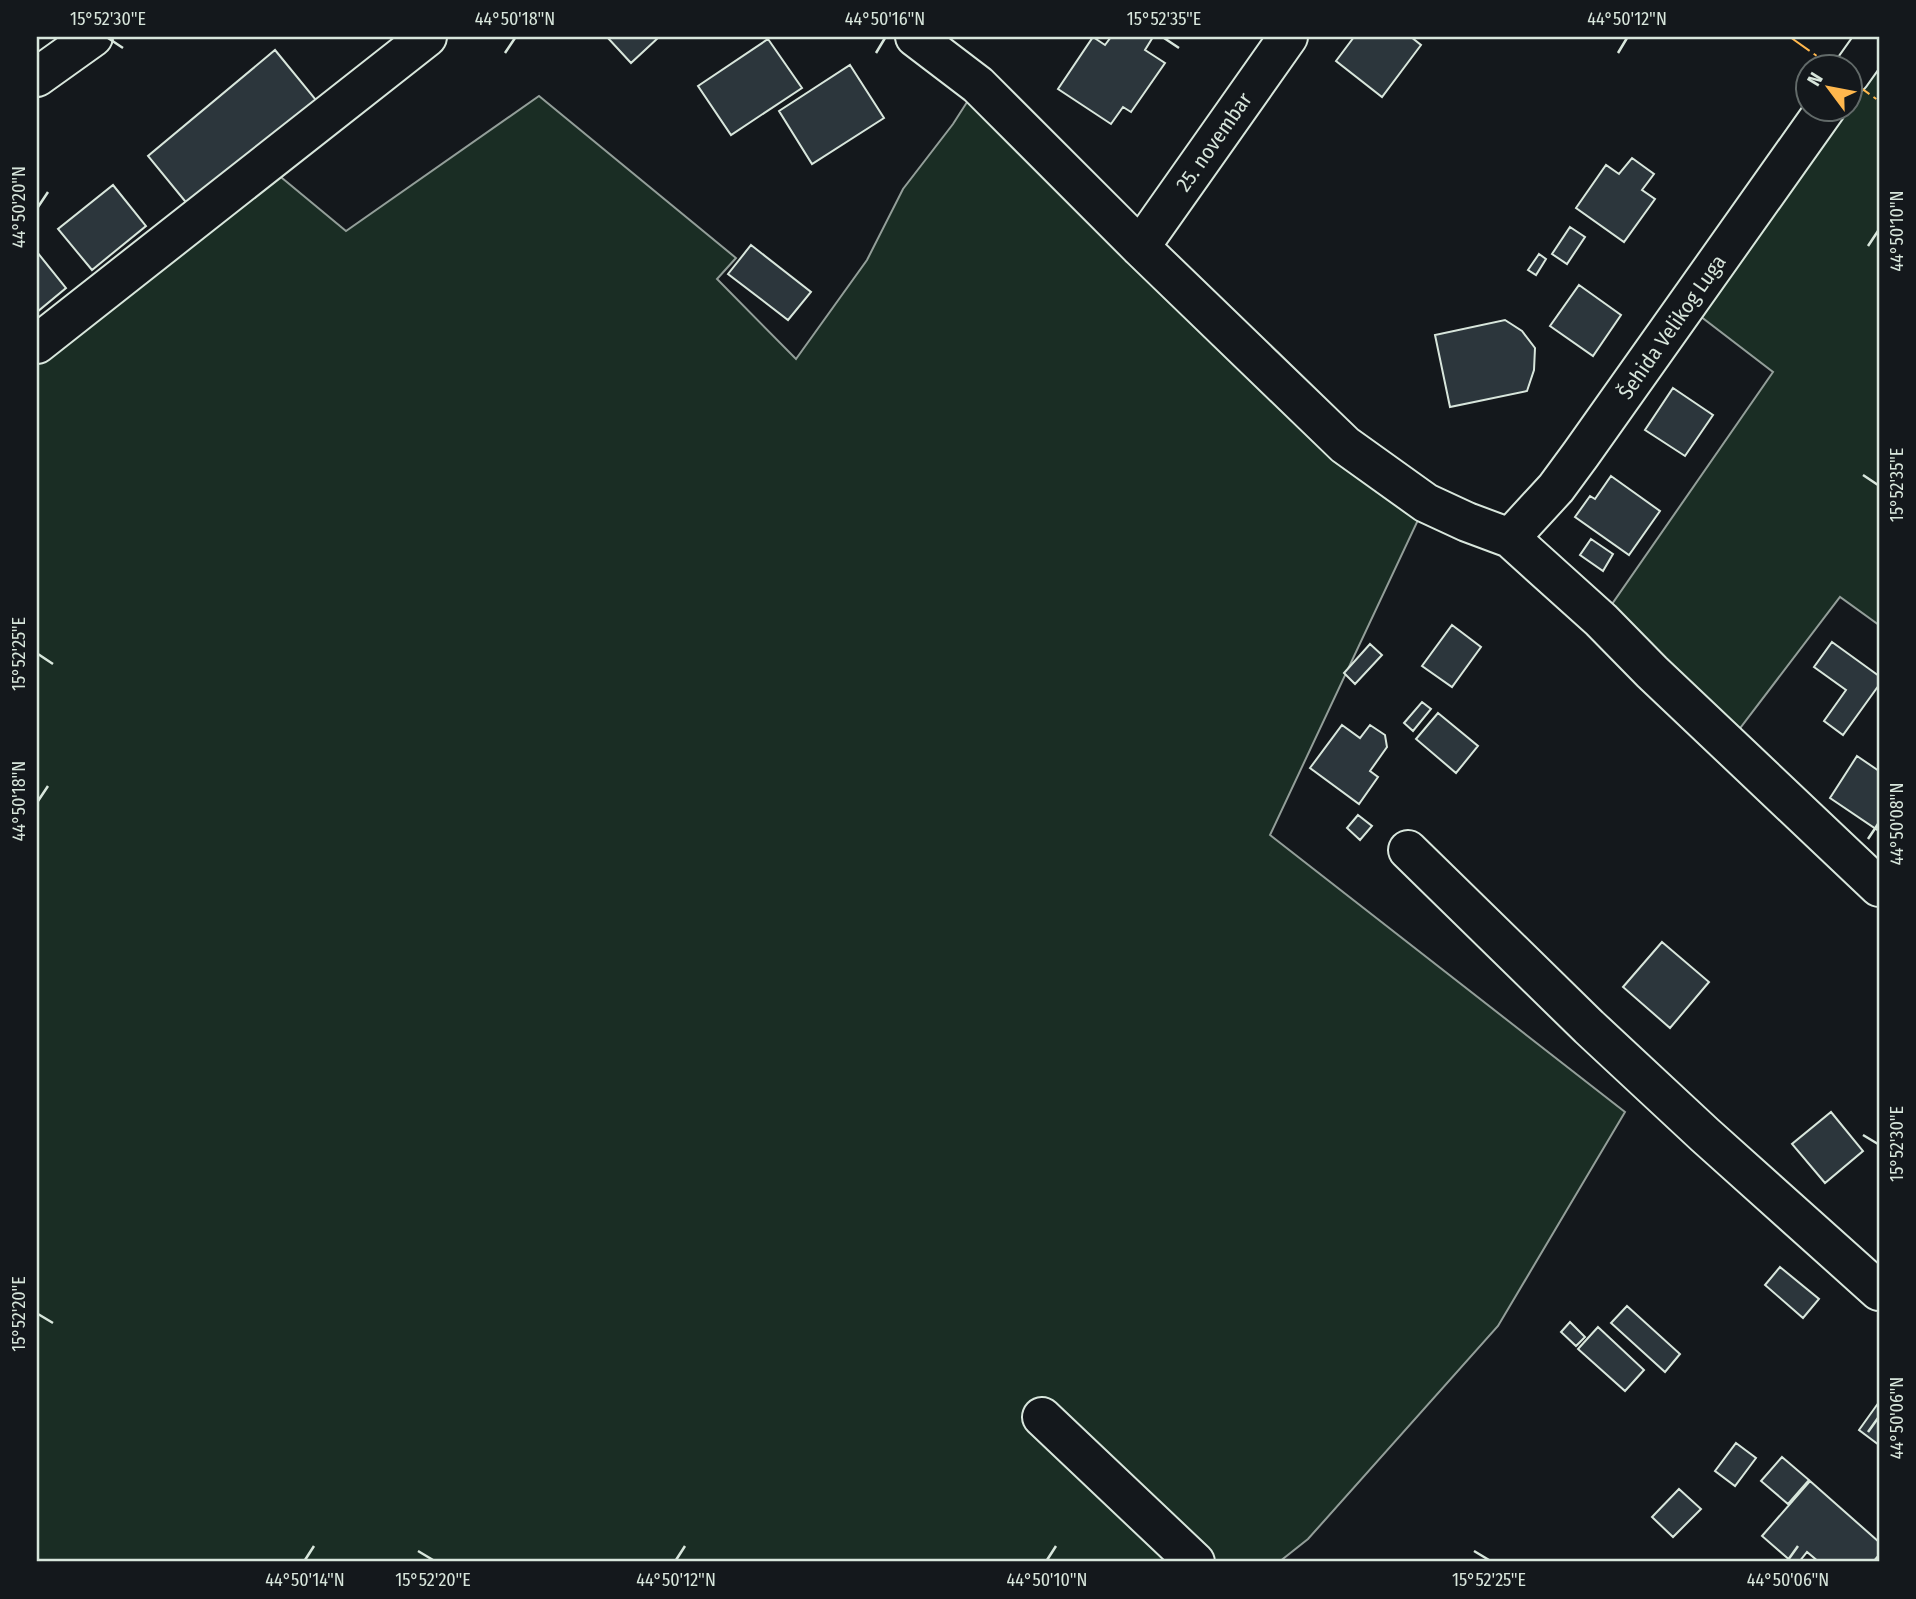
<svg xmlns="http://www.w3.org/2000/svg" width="1916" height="1599" viewBox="0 0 1916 1599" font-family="'Fira Sans Condensed',sans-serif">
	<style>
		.green { fill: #1a2d24; stroke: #939e99; stroke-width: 2 }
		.building { fill: #2c363c; stroke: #d8e6dc; stroke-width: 2 }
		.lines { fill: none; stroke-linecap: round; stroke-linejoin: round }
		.minor-casing { stroke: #d8e6dc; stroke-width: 42 }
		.minor { stroke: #14181c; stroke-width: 38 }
		.power { stroke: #ffb74d; stroke-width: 2; stroke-dasharray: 24 5 3.5 5; stroke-linecap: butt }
		.ticks { fill: none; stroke: #d8e6dc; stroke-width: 2.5 }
		.labels { text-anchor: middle; stroke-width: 5; stroke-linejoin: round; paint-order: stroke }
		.street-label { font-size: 21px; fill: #d8e6dc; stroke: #14181c }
		.neatline { fill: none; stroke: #d8e6dc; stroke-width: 2.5 }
		.ticks-label { font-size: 18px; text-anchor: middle; fill: #d8e6dc }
	</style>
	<rect width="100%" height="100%" fill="#14181c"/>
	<!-- green -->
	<path class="green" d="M1879,37V625L1840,597L1728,744L1601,620L1773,372L1687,306L1826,109L1850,108V75Z
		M978,85L1426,503L1270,835L1625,1112L1498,1326L1308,1539L1279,1562H37V344L276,173L346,231L539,96L736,258L717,279L796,359L867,260L903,189L953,124Z"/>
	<!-- building -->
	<path class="building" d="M607,37H659L631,63Z
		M1093,37L1105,45L1111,37H1153L1145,50L1165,63L1131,112L1123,107L1111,124L1058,89Z
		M1354,37H1411L1421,45L1382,97L1336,61Z
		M768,39L802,88L731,135L698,86Z
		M275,50L316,100L189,206L148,156Z
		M850,65L884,118L812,164L779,111Z
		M1632,158L1654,174L1642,190L1655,199L1624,242L1576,208L1606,165L1619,174Z
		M113,185L146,226L92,270L58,229Z
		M1570,227L1585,237L1567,264L1552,254Z
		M751,245L811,292L788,320L728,274Z
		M37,252L66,288L37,312Z
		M1539,254L1546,259L1536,275L1528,270Z
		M1579,285L1621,315L1593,356L1550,326Z
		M1505,320L1522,331L1535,348L1534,370L1527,391L1450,407L1435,335Z
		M1673,388L1713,415L1685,456L1645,430Z
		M1611,476L1660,511L1629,555L1575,517L1590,496L1595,499Z
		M1591,539L1613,554L1603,571L1580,555Z
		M1452,625L1481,647L1452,687L1422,666Z
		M1832,642L1879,676V685L1843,735L1824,721L1846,690L1814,667Z
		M1370,644L1382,655L1355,684L1344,673Z
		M1422,702L1431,709L1413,731L1404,723Z
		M1438,713L1478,746L1456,773L1416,739Z
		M1342,725L1360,738L1370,725L1385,735L1387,747L1370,771L1378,777L1359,804L1310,768Z
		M1857,756L1879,771V831L1830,798Z
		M1358,815L1372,826L1360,840L1347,828Z
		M1662,942L1709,982L1670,1028L1623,987Z
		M1831,1112L1863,1151L1825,1183L1792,1144Z
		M1780,1267L1819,1299L1803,1318L1765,1285Z
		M1627,1306L1680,1354L1665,1372L1611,1323Z
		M1570,1322L1585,1337L1576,1346L1561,1332Z
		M1598,1327L1644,1370L1625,1391L1578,1349Z
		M1879,1402V1445L1859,1430Z
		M1736,1443L1756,1458L1735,1486L1715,1471Z
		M1782,1457L1809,1480L1788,1504L1761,1481Z
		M1810,1481L1879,1542V1555L1873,1562H1819L1807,1552L1799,1562H1792L1762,1536Z
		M1679,1489L1701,1509L1673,1537L1652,1517Z"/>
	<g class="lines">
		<defs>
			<path id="minor" d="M915,37L978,85L1140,247L1345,445L1426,503L1467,522L1510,538L1601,620L1652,672L1879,887
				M1850,75L1877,37
				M37,77L93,37
				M1140,247L1288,37
				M37,344L427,37
				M1510,538L1556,488L1581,454L1826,108
				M1408,850L1589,1027L1705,1135L1879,1291
				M1042,1417L1195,1562"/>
		</defs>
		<!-- minor casing -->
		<use href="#minor" class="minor-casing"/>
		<!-- minor -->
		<use href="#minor" class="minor"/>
		<!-- power -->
		<path class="power" d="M1790,37L1831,66
			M1850,80L1879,101"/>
	</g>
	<!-- ticks -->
	<path class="ticks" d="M108,38L123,48M1164,38L1179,48M505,53L515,38M876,53L885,38M1618,53L1627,38M38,207L48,192M1868,246L1878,231M1863,475L1878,485M38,654L53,664M38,801L48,786M1868,839L1878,824M1863,1135L1878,1144M38,1314L53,1323M1868,1432L1878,1418M418,1551L433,1560M1474,1551L1489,1560M305,1560L314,1546M676,1560L685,1546M1047,1560L1056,1546M1788,1560L1798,1546"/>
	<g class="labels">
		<!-- street labels -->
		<g class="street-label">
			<text transform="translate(1214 142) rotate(-55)" y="7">25. novembar</text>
			<text transform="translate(1672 327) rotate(-55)" y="7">Šehida Velikog Luga</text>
		</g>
	</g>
	<!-- border -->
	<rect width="1916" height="1599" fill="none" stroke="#14181c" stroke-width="77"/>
	<!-- north arrow -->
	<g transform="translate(1829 88) rotate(302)"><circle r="33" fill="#14181c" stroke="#626a69" stroke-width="2"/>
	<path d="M0-5L12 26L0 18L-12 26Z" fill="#ffb74d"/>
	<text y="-10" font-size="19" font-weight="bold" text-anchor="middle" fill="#d8e6dc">N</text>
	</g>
	<rect x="38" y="38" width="1840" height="1522" class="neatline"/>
	<g class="ticks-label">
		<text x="108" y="25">15°52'30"E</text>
		<text x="515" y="25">44°50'18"N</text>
		<text x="885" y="25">44°50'16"N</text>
		<text x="1164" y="25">15°52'35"E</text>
		<text x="1627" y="25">44°50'12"N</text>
		<text transform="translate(19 207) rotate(-90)" y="6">44°50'20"N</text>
		<text transform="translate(1897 231) rotate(-90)" y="6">44°50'10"N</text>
		<text transform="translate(1897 485) rotate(-90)" y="6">15°52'35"E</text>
		<text transform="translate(19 654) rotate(-90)" y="6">15°52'25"E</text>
		<text transform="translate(19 801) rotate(-90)" y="6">44°50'18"N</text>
		<text transform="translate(1897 824) rotate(-90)" y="6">44°50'08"N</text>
		<text transform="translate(1897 1144) rotate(-90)" y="6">15°52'30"E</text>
		<text transform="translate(19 1314) rotate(-90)" y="6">15°52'20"E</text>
		<text transform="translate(1897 1418) rotate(-90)" y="6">44°50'06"N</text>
		<text x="305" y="1586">44°50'14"N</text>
		<text x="433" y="1586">15°52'20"E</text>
		<text x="676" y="1586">44°50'12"N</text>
		<text x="1047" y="1586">44°50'10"N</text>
		<text x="1489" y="1586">15°52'25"E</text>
		<text x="1788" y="1586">44°50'06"N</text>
	</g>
</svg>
